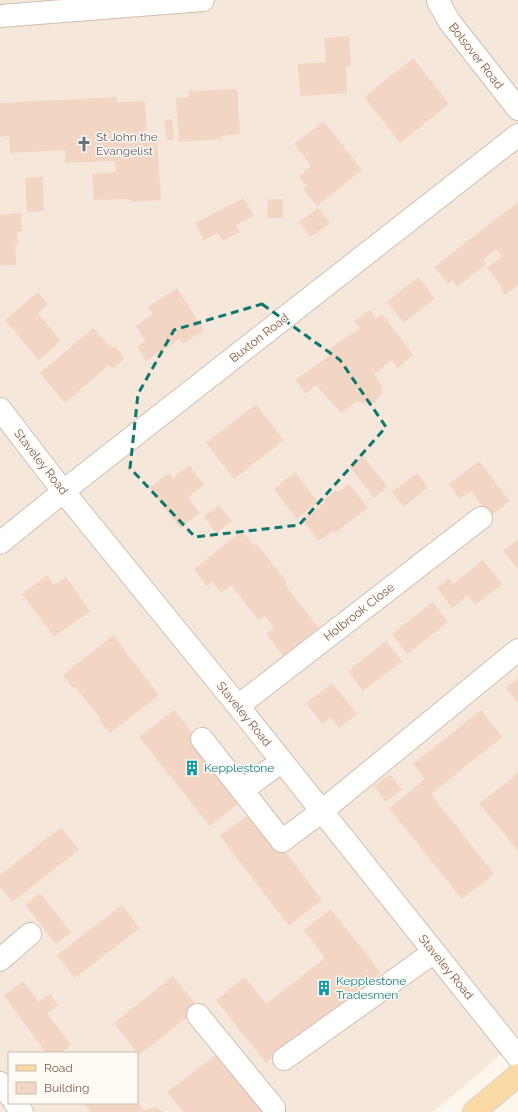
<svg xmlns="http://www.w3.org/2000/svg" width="518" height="1112" viewBox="0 0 518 1112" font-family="Raleway,sans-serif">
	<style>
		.residential { fill: #f5e8da; fill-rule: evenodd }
		.building { fill: #f3d5c3 }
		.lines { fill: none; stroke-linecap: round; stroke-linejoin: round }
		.minor-casing { stroke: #d1beb0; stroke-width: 24 }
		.major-casing { stroke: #dad1cd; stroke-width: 24 }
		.minor { stroke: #fff; stroke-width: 22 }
		.major { stroke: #fbd9a5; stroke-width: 22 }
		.marked { fill: none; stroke: #0f766e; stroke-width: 3; stroke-dasharray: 8 5; stroke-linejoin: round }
		.labels { text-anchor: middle; stroke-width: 3; stroke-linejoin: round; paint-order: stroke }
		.street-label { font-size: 12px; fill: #7a5c4d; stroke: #fffaf3 }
		.worship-label { font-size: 12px; fill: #5b616d; stroke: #fffaf3; text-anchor: start }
		.culture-label { font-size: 12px; fill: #0d838f; stroke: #fffaf3; text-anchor: start }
	</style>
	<rect width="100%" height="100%" fill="#fdf6ec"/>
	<!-- residential -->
	<path class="residential" d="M0,0H518V1040L433,1112H0ZM9,1053H137V1103H9Z"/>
	<!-- building -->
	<path class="building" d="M349,36L351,66H346L347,93L300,96L298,64L326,62L324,38Z
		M413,58L449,104L400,143L364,97Z
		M237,89L240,134L221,136L222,139L179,142L176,98L189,97L188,91Z
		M117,97V102L145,101L147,139H157L161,200L130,202V199L94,200L92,174L116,172L115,161L65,163V150L10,153L9,136L0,137V103Z
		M172,119L174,139L167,140L164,120Z
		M324,121L362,170L317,206L303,189L307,186L299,176L311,166L294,144Z
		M43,177L44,211L27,212L25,178Z
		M244,198L254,216L236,225L240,232L223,241L218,233L204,240L195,223Z
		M268,199H283V218H267Z
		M518,202V285L505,295L500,288L502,287L487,268L502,256L496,249L483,260L486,264L457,287L452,280L448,284L434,267Z
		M318,208L330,223L311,237L299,222Z
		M21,213L22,231L17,232L18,245H15L16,265L0,266V215Z
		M418,277L435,298L404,323L387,302Z
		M177,288L204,330L183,344L180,339L146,361L137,346L145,341L136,326L153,314L148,307Z
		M38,292L48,304L38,313L61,341L39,360L5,320Z
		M370,310L376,318L382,314L413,355L398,368L391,360L374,375L382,386L383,393L374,403L365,404L357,401L341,413L316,385L306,394L295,380L329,356L326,351L360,328L354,321Z
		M93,328L111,348L115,347L125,358L113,369L109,365L65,403L40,373Z
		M256,404L284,440L234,479L206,443Z
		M363,456L388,487L374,498L349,466Z
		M479,461L510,501L491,516L471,491L460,499L449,484Z
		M189,465L204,485L188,497L200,513L180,528L149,488L169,473L173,478Z
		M295,472L318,502L297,519L274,489Z
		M417,473L428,487L404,507L392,492Z
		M349,484L368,508L335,533L333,531L319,541L302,520L324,503L322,501L336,490L338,492Z
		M219,505L232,521L216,533L204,517Z
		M242,531L254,546L256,543L287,582L284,584L319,628L283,656L266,634L274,628L265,616L259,621L231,585L221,593L212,582L207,586L194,569Z
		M518,539V569L503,551Z
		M483,560L502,584L475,605L468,595L452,608L437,588L449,578L453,584Z
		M47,575L54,585L66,577L90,611L54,637L22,594Z
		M433,602L448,622L407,654L392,634Z
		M113,635L159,695L110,733L99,720L101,719L75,687H72L63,675Z
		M386,641L402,661L363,691L348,671Z
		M518,678V703L506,688Z
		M332,683L357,714L339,728L331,717L322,724L306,703Z
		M174,710L245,798L210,826L139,737Z
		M481,710L502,737L431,794L494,874L462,899L389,808L425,779L413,764Z
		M518,772V851L479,803L513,778L512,777Z
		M390,774L402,790L386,802L374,786Z
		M254,811L322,900L289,926L220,836Z
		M61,827L79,850L12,902L0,887V875Z
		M40,893L71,932L56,944L25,905Z
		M122,905L140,928L75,978L57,955Z
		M331,909L381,973L266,1063L216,1000L245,977L266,1004L325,958L304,930Z
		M173,976L199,1008L139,1055L114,1023Z
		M23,981L39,1002L50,994L58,1005L47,1013L71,1045L61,1053H46L4,996Z
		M218,1048L265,1112H183L167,1092L216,1055Z
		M84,1103H138L144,1110L156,1107L163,1112H91Z"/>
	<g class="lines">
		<defs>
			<path id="minor" d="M438,0L439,3L449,21L518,109
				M0,16L203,0
				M0,409L63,491L238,706L518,1057
				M0,543L75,482L518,135
				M238,706L481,518
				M202,739L282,841L322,811L518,650
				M243,790L282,761
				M0,960L30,934
				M198,1015L274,1108V1112
				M284,1059L434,952
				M0,1083L9,1095
				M15,1103L22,1112"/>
			<path id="major" d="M474,1112L518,1075"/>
		</defs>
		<!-- minor casing -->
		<use href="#minor" class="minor-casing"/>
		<!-- major casing -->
		<use href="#major" class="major-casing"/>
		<!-- minor -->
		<use href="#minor" class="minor"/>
		<!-- major -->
		<use href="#major" class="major"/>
	</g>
	<!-- marked area -->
	<path class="marked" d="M262,304L340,360L386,427L299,525L195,537L130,468L138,394L174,330Z"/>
	<!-- icons -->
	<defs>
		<symbol id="church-bare" viewBox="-9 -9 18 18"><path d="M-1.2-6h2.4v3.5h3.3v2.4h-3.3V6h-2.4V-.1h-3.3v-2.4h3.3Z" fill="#6b7280" stroke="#fffaf3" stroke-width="2.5" paint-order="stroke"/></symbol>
		<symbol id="building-bare" viewBox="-9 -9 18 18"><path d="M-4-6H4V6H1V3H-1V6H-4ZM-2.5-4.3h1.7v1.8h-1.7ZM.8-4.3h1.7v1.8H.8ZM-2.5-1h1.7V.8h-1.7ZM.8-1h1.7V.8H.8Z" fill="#0f9aa8" stroke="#fffaf3" stroke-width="2.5" paint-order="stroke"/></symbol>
	</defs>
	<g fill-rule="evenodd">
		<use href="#church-bare" x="73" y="133" width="22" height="22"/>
		<use href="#building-bare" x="181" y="757" width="22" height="22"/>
		<use href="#building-bare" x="313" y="977" width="22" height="22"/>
	</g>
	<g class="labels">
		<!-- street labels -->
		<g class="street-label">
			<text transform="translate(476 56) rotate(52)" y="4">Bolsover Road</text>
			<text transform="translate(259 338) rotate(-38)" y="4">Buxton Road</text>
			<text transform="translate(41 462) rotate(52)" y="4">Staveley Road</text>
			<text transform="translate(359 612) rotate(-38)" y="4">Holbrook Close</text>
			<text transform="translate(244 714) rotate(51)" y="4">Staveley Road</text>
			<text transform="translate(446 967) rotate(51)" y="4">Staveley Road</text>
		</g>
		<!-- worship labels -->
		<g class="worship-label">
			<text x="96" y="141">St John the<tspan x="96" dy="14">Evangelist</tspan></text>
		</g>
		<!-- culture labels -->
		<g class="culture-label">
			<text x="204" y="772">Kepplestone</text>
			<text x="336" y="985">Kepplestone<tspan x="336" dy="14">Tradesmen</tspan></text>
		</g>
	</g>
	<!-- legend -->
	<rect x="8" y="1052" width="130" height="52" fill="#fffaf3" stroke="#cabbb1"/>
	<rect x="16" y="1065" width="20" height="6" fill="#fbd9a5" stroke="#cabbb1"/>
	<text x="44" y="1072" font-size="12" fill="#7a5c4d">Road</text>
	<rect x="16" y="1082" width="20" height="12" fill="#f3d5c3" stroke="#cabbb1"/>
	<text x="44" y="1092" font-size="12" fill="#7a5c4d">Building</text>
</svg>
